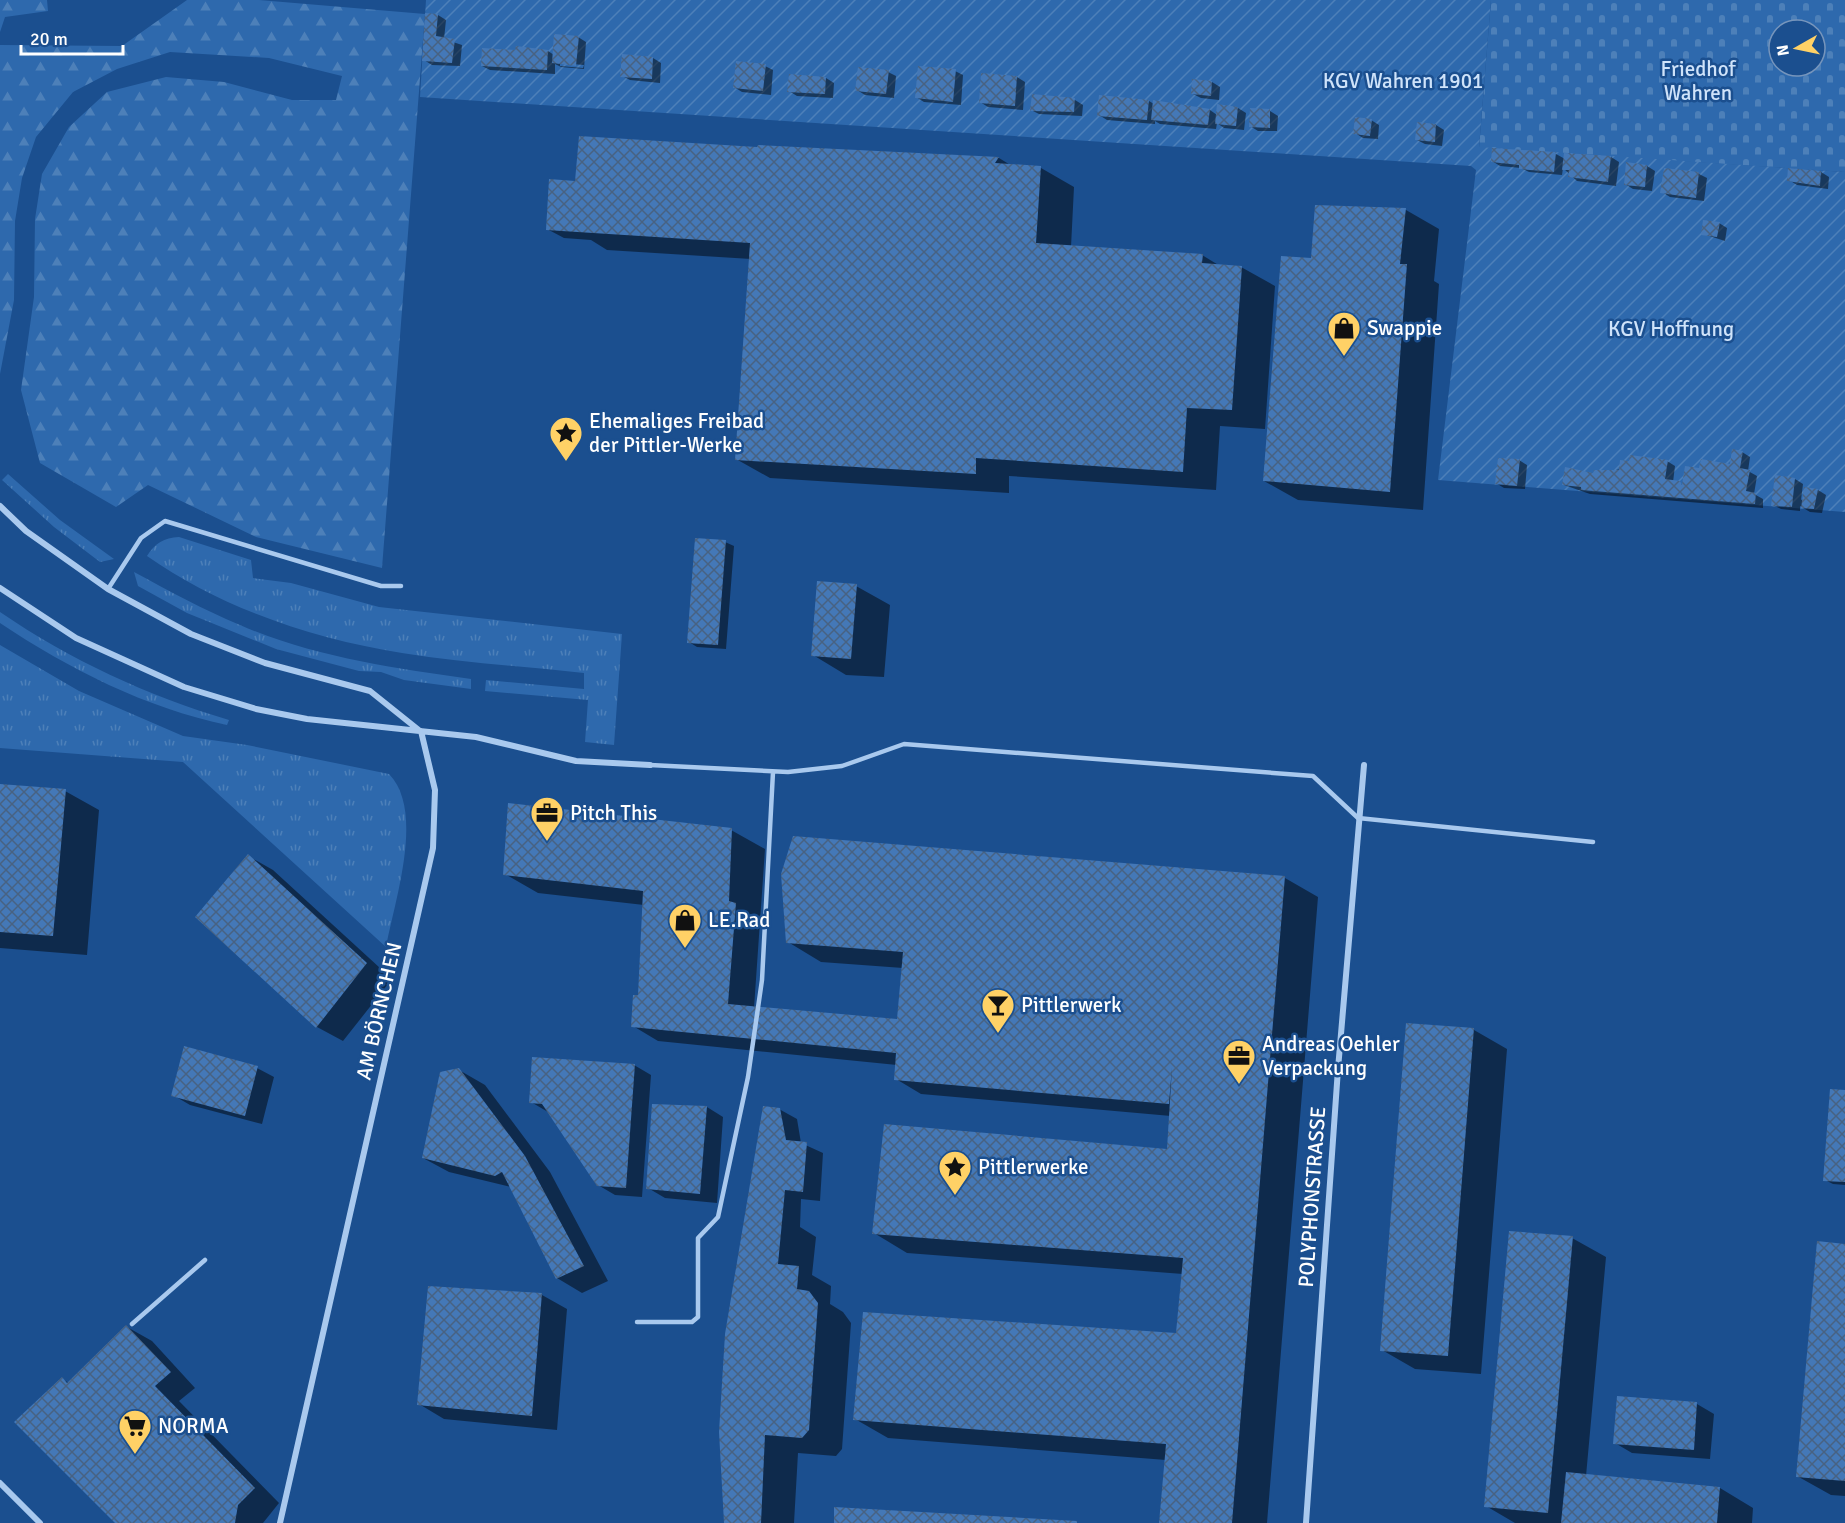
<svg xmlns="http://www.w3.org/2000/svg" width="1845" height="1523" viewBox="0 0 1845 1523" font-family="Signika,sans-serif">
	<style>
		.grass { fill: url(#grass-tufts) }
		.forest { fill: url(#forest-firs) }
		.cemetery { fill: url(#cemetery-stones); fill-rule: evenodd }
		.garden { fill: url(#garden-furrows) }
		.shadow { fill: #0007; fill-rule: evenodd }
		.building { fill: url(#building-cross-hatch) }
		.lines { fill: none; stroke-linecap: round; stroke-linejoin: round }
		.lane { stroke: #a9c9ee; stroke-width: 4.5 }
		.street { stroke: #a9c9ee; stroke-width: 6 }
		.labels { text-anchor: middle; stroke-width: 5; stroke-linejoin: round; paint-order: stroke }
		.park-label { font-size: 21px; fill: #cfe3fa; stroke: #1b4f8f }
		.poi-label { font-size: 21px; fill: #fff; stroke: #1b4f8f; text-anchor: start }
		.street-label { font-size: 21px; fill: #fff; stroke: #1b4f8f }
	</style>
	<defs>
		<pattern id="grass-tufts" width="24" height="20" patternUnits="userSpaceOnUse" patternTransform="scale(1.5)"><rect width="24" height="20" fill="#2e69ad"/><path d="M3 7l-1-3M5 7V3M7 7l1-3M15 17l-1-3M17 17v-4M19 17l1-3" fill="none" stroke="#4d80b9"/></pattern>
		<pattern id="forest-firs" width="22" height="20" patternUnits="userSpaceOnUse" patternTransform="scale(1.5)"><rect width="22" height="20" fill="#2e69ad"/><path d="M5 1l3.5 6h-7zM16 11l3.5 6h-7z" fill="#4d80b9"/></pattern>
		<pattern id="cemetery-stones" width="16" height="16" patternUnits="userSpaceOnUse" patternTransform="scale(1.5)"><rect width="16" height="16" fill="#2e69ad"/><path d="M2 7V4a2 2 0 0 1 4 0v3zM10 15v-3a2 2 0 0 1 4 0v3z" fill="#4d80b9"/></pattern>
		<pattern id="garden-furrows" width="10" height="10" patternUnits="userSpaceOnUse" patternTransform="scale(1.5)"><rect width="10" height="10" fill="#2e69ad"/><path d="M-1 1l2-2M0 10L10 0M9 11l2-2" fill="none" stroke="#4d80b9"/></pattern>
		<pattern id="building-cross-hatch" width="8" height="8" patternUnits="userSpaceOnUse" patternTransform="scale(1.5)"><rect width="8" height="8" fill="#4478b7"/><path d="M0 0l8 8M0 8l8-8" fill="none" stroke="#486282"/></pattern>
	</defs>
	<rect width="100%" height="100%" fill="#1b4f8f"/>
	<!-- grass -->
	<path class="grass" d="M8,474L60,520L114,559L100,562L54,527L2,480Z
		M179,537L251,560L253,578L291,583L379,607L622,634L614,745L585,742L588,700L485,691L486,680L584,689V673C524,666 462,663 402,653C313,639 221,608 147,556C155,543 164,538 179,537Z
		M134,572C169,591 204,610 240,625C313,657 393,668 471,679V689L404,680L381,672L359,671L276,649L187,613L138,586Z
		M0,612C70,660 148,696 229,720L227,725C146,708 69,669 0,623Z
		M0,645L79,691L183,736L247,745L389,774C425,811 395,899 386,947L183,762L0,748Z"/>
	<!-- forest -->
	<path class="forest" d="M0,0H47L48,11L5,17L0,32Z
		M187,0H259L425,14L382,568L256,537L148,485L116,507L40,463L21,390L34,297L35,219L42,174L69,127L107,92L166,77L224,82L292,100H336L342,76L269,58L170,52L117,69L73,92L36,137L22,178L15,221L14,300L0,374V45L122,46Z"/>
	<!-- cemetery -->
	<path class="cemetery" d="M1491,0H1845V172L1479,148ZM1779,30H1815V66H1779Z"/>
	<!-- garden -->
	<path class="garden" d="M426,0H1491L1479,147L1845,172V512L1438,480L1476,170L1471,166L420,97Z"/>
	<!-- shadow -->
	<path class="shadow" d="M438,15L446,20L444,39L462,45L460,66L432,65L424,60Z
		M578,37L586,42L584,69L561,67L555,64V74L490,70L482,66L548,51L554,55ZM560,63L584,65L583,68L560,66Z
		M653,58L661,63L660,83L630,80L622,76Z
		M765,66L773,70L771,95L742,92L734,87Z
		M955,71L963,75L961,105L924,102L916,97Z
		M888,72L896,76L894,98L865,95L857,90Z
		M983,74L1017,77L1025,82L1023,110L988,107L980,102Z
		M826,78L834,83L833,98L797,96L789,91Z
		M1194,81L1212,82L1220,87L1219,100L1201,98L1193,94Z
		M1075,100L1083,105L1082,116L1039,114L1031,110Z
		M1149,101L1154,104L1210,110L1217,115L1238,108L1246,113L1244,130L1224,128L1217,123L1216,129L1160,124L1155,121V124L1107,120L1099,115Z
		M1270,111L1278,116L1277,131H1258L1250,126Z
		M1371,120L1379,125L1378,139L1363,138L1355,133Z
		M1436,125L1444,130L1442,146L1425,144L1417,140Z
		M759,146L999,158L1012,166L1041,168L1074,187L1071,247L1202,255L1220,266L1241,267L1275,286L1265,429L1220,426L1216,490L1009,476V493L770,478L736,459L751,259L607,250L591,240L564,238L547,229L577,183L759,149Z
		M1493,150L1556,154L1565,159L1611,157L1619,162L1616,186L1577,181L1563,168L1562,175L1529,172L1521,168L1500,166L1492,161Z
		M1647,166L1655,171L1652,191L1633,189L1625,184Z
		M1665,170L1699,174L1707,178L1704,201L1670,197L1662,192Z
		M1821,172L1829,177L1828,189L1797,185L1789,180Z
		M1316,206L1406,210L1439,229L1434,281L1439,284L1423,510L1298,500L1264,481L1312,260Z
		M1719,223L1727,228L1725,241L1703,234Z
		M1742,452L1750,457L1748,471L1757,476L1754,494L1763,499V508L1590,494L1564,485L1593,474L1667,461L1675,466L1673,482L1684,485L1701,469L1731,466Z
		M1519,460L1527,465L1525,489L1504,488L1496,483Z
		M1795,479L1803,484L1801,500L1818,490L1826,495L1822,513L1810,512L1800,506V511L1781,509L1773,505Z
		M725,542L734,546L726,649L697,647L689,642Z
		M856,586L890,605L884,677L846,675L813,655Z
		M0,785L65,791L99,810L87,955L0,948Z
		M731,830L765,849L754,1008L898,1021L903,968L821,962L788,942L794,837L1285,878L1318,897L1267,1523H1160L1166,1460L888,1438L855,1419L1177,1335L1183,1274L907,1253L874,1233L1169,1151L1171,1116L921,1094L896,1079L897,1065L658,1041L633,1026L639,997L644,905L538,893L505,874Z
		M248,856L273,870L392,979L343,1041L317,1027L197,917Z
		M1408,1025L1474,1030L1507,1049L1481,1374L1415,1369L1382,1350Z
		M634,1065L651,1075L642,1197L615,1195L598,1185L548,1112L531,1102Z
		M257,1068L274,1077L262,1124L190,1105L173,1095Z
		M459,1070L485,1085L550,1172L608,1281L582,1293L557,1278L511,1187L449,1172L423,1158Z
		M1845,1092V1185L1833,1184L1825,1180Z
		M707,1107L723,1117L717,1203L665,1198L648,1188Z
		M779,1109L797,1119L801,1143L823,1153L820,1201L801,1199L800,1227L816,1237L812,1275L831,1286L830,1304L843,1312L851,1323L842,1449L836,1456L798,1453L794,1523H725Z
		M1572,1238L1606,1257L1586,1476L1720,1488L1753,1508L1752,1523H1515L1486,1506Z
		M1845,1245V1496L1831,1495L1797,1476Z
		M429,1287L542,1295L567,1309L557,1430L444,1419L419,1404Z
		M127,1327L152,1341L195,1388L179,1401L279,1503L263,1523H117L62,1379L69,1383Z
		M1697,1404L1714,1414L1710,1459L1632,1453L1615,1443Z"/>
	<!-- building -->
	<path class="building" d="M425,13L438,14L436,36L455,39L452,63L422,61Z
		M554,34L579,36L576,66L552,63Z
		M516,46L548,50L547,70L481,66L482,48L515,50Z
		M622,54L653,57L652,79L620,77Z
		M736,61L766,64L763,91L733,88Z
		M918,66L956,69L953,102L915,98Z
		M858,67L889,70L886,94L855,91Z
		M981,73L1017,76L1015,106L979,103Z
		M789,74L826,77L825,94L787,92Z
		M1192,79L1212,81L1211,96L1191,94Z
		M1032,94L1075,98L1074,112L1030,111Z
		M1099,95L1149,100L1147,120L1097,116Z
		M1153,100L1210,109L1208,125L1151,120Z
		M1217,104L1238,107L1236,126L1215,124Z
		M1250,108L1270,109V128L1249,127Z
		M1355,117L1372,119L1370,136L1353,134Z
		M1417,122L1436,124L1435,142L1415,140Z
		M579,136L757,147L758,145L999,157L995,163L1041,166L1036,243L1203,254L1202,263L1242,266L1232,410L1187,408L1183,472L976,458V474L735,460L750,243L546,230L549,179L575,181Z
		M1492,148L1556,152L1554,172L1519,169V165L1491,162Z
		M1564,153L1611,156L1608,182L1568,177L1569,170H1562Z
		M1626,162L1647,165L1645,187L1624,185Z
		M1664,168L1699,172L1696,198L1660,193Z
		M1788,168L1821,171L1820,186L1787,181Z
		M1315,205L1406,208L1400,264H1407L1390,492L1263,481L1281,256L1311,258Z
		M1703,220L1720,222L1717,237L1701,235Z
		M1732,449L1743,451L1740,468L1750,470L1746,491L1756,493L1755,504L1581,490V487L1562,485L1565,467L1593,473L1594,470H1619L1620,460L1629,461L1630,455L1668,460L1665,479L1680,481L1682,485L1685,466L1699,468L1701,459L1730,464Z
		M1498,458L1520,459L1517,486L1495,484Z
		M1775,475L1795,478L1792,507L1771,506Z
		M1804,487L1818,489L1814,509L1801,508Z
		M695,538L726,540L718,645L687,643Z
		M817,581L857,584L851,659L811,656Z
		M0,784L66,789L53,936L0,932Z
		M508,803L732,828L729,901L736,903L728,1004L785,1009L897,1019L903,952L786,943L781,874L793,836L1285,876L1232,1523H1159L1166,1444L853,1420L863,1312L1176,1333L1183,1258L872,1234L884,1124L1167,1149L1172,1067L1169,1104L894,1080L896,1053L631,1027L633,995H638L643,891L503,875Z
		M248,854L367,963L316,1028L195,917Z
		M1406,1023L1474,1028L1448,1356L1380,1351Z
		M184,1046L258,1066L245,1116L171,1096Z
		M532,1057L635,1064L626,1188L597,1186L542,1104L529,1103Z
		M459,1068L525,1156L584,1266L556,1279L502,1172L495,1176L422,1158L440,1072Z
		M1830,1089L1845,1090V1182L1823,1181Z
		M652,1104L707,1106L700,1194L646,1189Z
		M763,1106L780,1108L786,1140L807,1142L803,1192L785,1190L778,1264L799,1266L797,1289L809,1291L818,1303L809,1430L802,1438L765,1435L761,1523H724L719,1432L725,1334Z
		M1509,1231L1573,1236L1548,1513L1484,1507Z
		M1817,1241L1845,1244V1481L1796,1477Z
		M428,1286L542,1293L532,1416L417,1405Z
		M126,1325L171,1372L155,1386L255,1488L238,1505L235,1523H115L14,1422L62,1377L67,1383Z
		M1617,1396L1697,1402L1694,1450L1613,1444Z
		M1566,1472L1720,1487L1717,1523H1561Z
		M834,1507L1077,1521V1523H834Z"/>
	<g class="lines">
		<!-- lane -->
		<path class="lane" d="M108,589L141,538L165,521L381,586H401
			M650,765L788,772L842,766L904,744L1313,776L1358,818L1593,842
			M637,1322H692L698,1317V1238L718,1217L748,1077L762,980L773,772
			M132,1324L205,1260"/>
		<!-- street -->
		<path class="street" d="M0,506L26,531L108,589L191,634L265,663L370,691L420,731
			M0,588L76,638L184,687L256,709L307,719L476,737L576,761L650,765
			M0,1483L40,1523
			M280,1523L433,848L435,790L421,731
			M1306,1523L1338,1069L1364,765"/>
	</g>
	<!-- icons -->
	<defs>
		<symbol id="shop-pin" viewBox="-11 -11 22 30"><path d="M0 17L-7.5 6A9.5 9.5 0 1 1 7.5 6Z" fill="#ffd166" stroke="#1b4f8f"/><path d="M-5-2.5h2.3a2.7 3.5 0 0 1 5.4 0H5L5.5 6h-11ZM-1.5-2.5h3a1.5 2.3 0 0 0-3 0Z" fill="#111"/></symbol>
		<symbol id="sight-pin" viewBox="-11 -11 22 30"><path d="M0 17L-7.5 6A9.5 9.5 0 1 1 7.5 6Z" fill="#ffd166" stroke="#1b4f8f"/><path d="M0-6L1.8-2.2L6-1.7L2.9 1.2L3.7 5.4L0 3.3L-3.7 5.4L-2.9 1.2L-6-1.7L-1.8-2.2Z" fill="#111"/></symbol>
		<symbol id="office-pin" viewBox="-11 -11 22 30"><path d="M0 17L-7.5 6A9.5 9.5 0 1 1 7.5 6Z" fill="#ffd166" stroke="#1b4f8f"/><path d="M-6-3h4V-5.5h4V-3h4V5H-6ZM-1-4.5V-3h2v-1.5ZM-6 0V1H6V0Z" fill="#111"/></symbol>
		<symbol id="bar-pin" viewBox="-11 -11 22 30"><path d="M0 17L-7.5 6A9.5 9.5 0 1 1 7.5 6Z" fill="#ffd166" stroke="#1b4f8f"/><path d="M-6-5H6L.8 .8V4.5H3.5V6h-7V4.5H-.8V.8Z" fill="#111"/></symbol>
		<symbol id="supermarket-pin" viewBox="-11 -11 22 30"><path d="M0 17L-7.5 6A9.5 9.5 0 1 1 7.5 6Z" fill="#ffd166" stroke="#1b4f8f"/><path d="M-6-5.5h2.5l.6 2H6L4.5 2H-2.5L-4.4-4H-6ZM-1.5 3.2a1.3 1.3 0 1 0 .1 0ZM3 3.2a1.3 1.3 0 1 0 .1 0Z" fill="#111"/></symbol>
	</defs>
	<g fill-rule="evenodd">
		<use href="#shop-pin" x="1325" y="309" width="38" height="52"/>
		<use href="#sight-pin" x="547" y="414" width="38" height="52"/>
		<use href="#office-pin" x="528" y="794" width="38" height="52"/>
		<use href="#shop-pin" x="666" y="901" width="38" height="52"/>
		<use href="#bar-pin" x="979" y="986" width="38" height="52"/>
		<use href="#office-pin" x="1220" y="1037" width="38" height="52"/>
		<use href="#sight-pin" x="936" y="1148" width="38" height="52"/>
		<use href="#supermarket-pin" x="116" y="1407" width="38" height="52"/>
	</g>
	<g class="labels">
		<!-- park labels -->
		<g class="park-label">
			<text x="1698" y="76">Friedhof<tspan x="1698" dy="24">Wahren</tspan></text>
			<text x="1403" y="88">KGV Wahren 1901</text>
			<text x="1671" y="336">KGV Hoffnung</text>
		</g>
		<!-- poi labels -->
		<g class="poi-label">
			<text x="1367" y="335">Swappie</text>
			<text x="589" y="428">Ehemaliges Freibad<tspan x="589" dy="24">der Pittler-Werke</tspan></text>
			<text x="570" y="820">Pitch This</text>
			<text x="708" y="927">LE.Rad</text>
			<text x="1021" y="1012">Pittlerwerk</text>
			<text x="1262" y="1051">Andreas Oehler<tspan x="1262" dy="24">Verpackung</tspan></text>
			<text x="978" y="1174">Pittlerwerke</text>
			<text x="158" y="1433">NORMA</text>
		</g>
		<!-- street labels -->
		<g class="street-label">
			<text transform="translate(379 1011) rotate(-77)" y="7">AM BÖRNCHEN</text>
			<text transform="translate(1312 1197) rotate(-86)" y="7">POLYPHONSTRASSE</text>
		</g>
	</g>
	<!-- north arrow -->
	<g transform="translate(1797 48) rotate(261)"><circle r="28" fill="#1b4f8f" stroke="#7695bc" stroke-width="1.5"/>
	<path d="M0-4.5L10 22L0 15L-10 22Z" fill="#ffd166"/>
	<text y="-9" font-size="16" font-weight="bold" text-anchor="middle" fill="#ffffff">N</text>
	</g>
	<!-- scale -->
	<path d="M21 45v9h102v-9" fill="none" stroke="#ffffff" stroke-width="3"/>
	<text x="30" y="45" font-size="18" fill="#ffffff" stroke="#1b4f8f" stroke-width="4.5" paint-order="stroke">20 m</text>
</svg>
